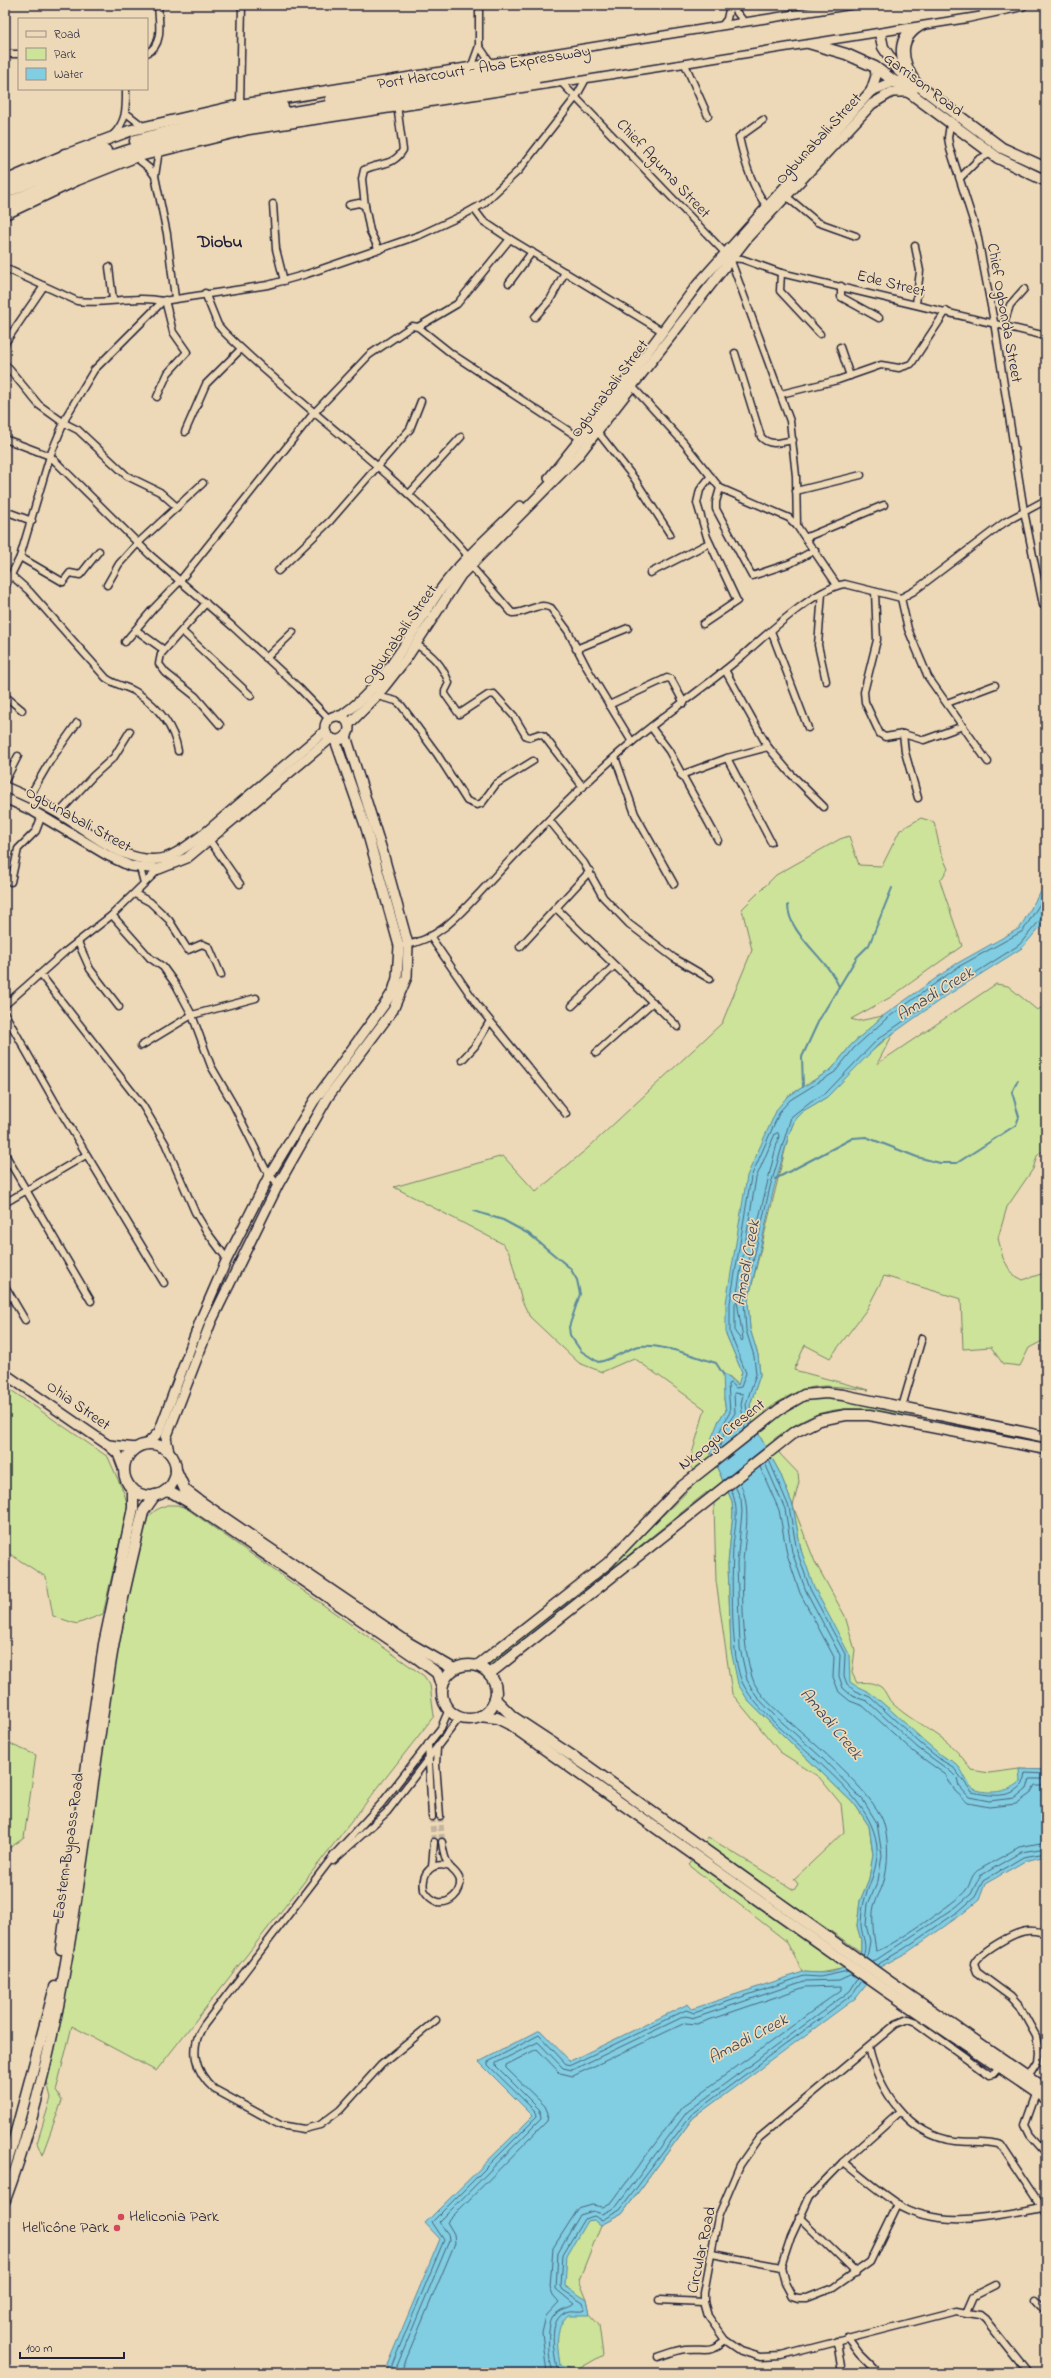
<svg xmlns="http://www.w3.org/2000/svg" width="1051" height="2378" viewBox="0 0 1051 2378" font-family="'Indie Flower',sans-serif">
<rect width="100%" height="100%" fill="#edd9b7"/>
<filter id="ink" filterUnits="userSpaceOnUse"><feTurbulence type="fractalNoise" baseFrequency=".025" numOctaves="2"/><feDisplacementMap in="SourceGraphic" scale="8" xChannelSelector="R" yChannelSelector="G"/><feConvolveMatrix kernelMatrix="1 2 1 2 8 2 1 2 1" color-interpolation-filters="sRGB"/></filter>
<g filter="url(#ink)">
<!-- green -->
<g fill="#cce399" stroke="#77826a">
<polygon points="921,818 934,822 941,853 948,869 940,881 962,946 891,997 851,1019 858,1021 883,1016 851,1045 832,1069 787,1097 726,1334 742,1372 739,1385 729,1376 724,1399 726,1411 719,1420 710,1452 732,1501 733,1513 728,1564 731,1650 749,1702 856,1806 869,1826 873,1854 869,1879 860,1901 857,1926 861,1940 861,1952 704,1844 708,1837 794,1890 798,1884 794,1879 844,1832 841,1804 819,1777 780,1752 732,1694 716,1581 714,1504 707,1492 497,1661 492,1667 487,1663 607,1570 699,1480 689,1464 705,1409 634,1358 602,1372 579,1363 530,1317 522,1301 510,1254 503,1244 394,1187 503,1156 536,1192 588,1148 722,1023 752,950 742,909 776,875 840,839 849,836 859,865 882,866 900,830"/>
<path d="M996,984L1008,986L1037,1010L1046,1006V1147L1037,1156L1033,1169L1007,1207L998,1238L1003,1258L1012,1274L1023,1280L1041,1274L1046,1281V1339L1029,1348L1020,1366L1003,1364L991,1347L963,1349L961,1299L884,1276L867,1309L830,1358L805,1345L794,1370L869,1390C818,1384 807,1381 764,1412L767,1427C778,1418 788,1406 802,1402C830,1391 876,1407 905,1413L904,1416C848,1405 822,1403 774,1439L780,1454L798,1473L799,1482L793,1506L815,1562L845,1616L855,1650L852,1673L857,1683C866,1682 873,1682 881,1687C886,1691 888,1700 893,1704C923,1731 947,1732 971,1770L989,1773L1019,1769L1046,1770L984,1808L852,1692L832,1659L801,1550L793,1506L780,1473L752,1422L750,1405L760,1375L758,1355L750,1329L748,1301L789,1134L795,1119L803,1111L827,1097L855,1066L894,1032L877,1064Z"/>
<polygon points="5,1386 108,1457 124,1493 128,1506 103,1614 77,1624 53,1616 46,1577 5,1551"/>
<polygon points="167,1505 177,1505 186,1508 424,1676 430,1685 434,1716 156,2071 72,2026 56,2091 62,2101 42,2155 37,2143 51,2098 47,2082 89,1824 106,1692 137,1543 148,1517 156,1510"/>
<polygon points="5,1742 36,1755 24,1838 5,1851"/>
<polygon points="694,1859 847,1968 819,1973 803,1972 786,1941 689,1865"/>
<polygon points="747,2077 693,2118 622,2214 601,2225 579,2280 587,2300 590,2315 599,2325 603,2355 577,2370 575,2373 552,2373 547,2268 595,2189"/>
</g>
<!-- water -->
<path fill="#81cde1" stroke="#5b899f" d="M1046,888V920L1022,948L943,998L881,1042L827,1097L803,1111L795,1119L789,1134L774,1188L748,1301L750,1329L758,1355L760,1375L750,1405L752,1422L780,1473L793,1506L801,1550L814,1587L849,1654L850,1682C857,1688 866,1689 873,1695C897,1714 918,1737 942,1756C946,1759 951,1760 955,1763C964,1770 967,1786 974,1789C988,1795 1010,1792 1020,1782L1019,1769L1046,1770V1856L1025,1861L985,1884L979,1900L962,1914L908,1952L880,1967L857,1997L693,2118L622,2214L601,2225L594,2220L587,2221L567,2255L565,2286L587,2300L590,2315H568C553,2330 558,2347 560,2366L577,2370L575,2373H388L387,2365L440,2239L425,2223L533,2116L479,2062L540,2030L570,2061L688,2004L692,2009L803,1972C832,1974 841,1974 861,1952V1940L857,1926L860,1901L869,1879L873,1854L869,1826L856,1806L749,1702L738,1684L731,1650L728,1564L733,1513L732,1501L710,1452L712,1437L719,1420L726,1411L724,1399L723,1373L738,1385L742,1372L726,1334V1303L747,1176L777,1109L787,1097L832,1069L851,1045L883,1016L956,964L1020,928L1039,894Z"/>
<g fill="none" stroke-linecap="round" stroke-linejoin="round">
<!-- shore -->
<g stroke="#48667d" stroke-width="1">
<path d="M778,1133L779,1136C765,1188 755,1242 740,1294L738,1295L737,1293L756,1178L775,1134Z"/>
<polygon points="737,1301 743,1339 742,1341 735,1332 735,1304"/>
<polyline points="749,1426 746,1404 756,1374 754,1356 746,1330 744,1301 770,1187 791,1117 811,1101 825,1094 878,1039 941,995 1019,945 1041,919 1046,918"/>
<polyline points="719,1449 727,1425 735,1413 734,1393 743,1394 741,1405 745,1429"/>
<polyline points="715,1453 716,1438 730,1412 728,1384 730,1383 736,1388 741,1387 746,1373 730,1333 730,1303 751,1177 780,1111 790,1100 835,1072 854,1048 886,1019 958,967 1023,931 1046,894"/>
<path d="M769,1460L789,1507L797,1551L810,1589L845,1654L844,1676L847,1684L855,1691L870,1697L921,1744L941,1760L953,1767L972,1792C990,1796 1011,1799 1023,1784L1025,1773L1046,1774"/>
<polyline points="765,1463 785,1509 792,1552 806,1591 840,1655 839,1676 843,1688 852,1696 867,1701 918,1748 950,1771 957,1778 959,1786 969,1797 989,1801 1015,1798 1027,1788 1030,1779 1046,1779"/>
<polyline points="760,1467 779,1510 787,1554 800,1593 834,1657 833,1677 839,1692 850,1701 863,1706 914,1752 946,1775 955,1791 968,1803 989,1807 1016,1804 1030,1794 1035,1785 1046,1785"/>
<path d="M740,1483C752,1509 745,1534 743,1562C742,1597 742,1643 752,1677C757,1695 777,1710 790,1722C815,1744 872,1792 883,1821C889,1839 889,1865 883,1884C881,1891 876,1898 874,1906C871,1920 874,1937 876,1951C885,1951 961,1899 966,1890C971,1884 970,1877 977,1871L1019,1847L1046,1842"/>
<polyline points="735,1486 741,1499 742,1512 737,1564 740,1648 747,1680 756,1696 775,1716 821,1757 863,1800 877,1823 882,1855 878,1881 868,1904 866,1925 870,1941 867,1958"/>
<path d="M731,1490C740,1509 735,1526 733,1546C732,1575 730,1660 743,1684C772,1739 882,1790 877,1856C875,1876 868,1885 864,1902C862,1909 861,1919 861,1926C862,1936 868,1946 863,1956"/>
<polyline points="873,1962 956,1907 971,1894 980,1876 1021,1852 1046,1848"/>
<polyline points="877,1965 905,1948 959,1911 975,1897 983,1881 1023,1857 1046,1853"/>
<polyline points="392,2373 392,2365 444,2240 432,2222 537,2117 536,2112 488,2065 488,2062 539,2035 566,2064 571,2065 686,2010 694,2013 804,1976 820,1977 848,1971"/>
<polyline points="397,2373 397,2366 449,2241 448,2234 439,2222 541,2119 540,2110 496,2066 496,2063 538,2042 563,2068 572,2070 685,2016 695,2018 804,1981 840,1980 853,1974"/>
<polyline points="403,2373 403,2367 455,2243 454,2234 447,2222 547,2121 548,2113 545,2106 506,2068 506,2065 537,2049 560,2073 573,2076 685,2023 697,2024 805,1987 841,1986 841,1990 682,2107 612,2202 603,2207 592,2205 578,2209 553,2248 550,2287 553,2295 559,2302 546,2316 542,2333 547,2373"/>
<path d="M554,2373C548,2364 546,2326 553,2317C561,2307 569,2309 574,2304L556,2289L558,2252L580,2215L593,2211L602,2214L616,2207L687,2112L850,1991L858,1978"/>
<path d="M572,2373L557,2368C554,2352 547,2320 566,2312C572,2309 579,2313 585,2310L583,2303L563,2290L561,2286L563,2254L584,2219L594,2216L602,2220L620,2210L691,2115L853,1994L862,1981"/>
</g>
<!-- stream -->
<g stroke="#5b899f" stroke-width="2">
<path d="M788,905C788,935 828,958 839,987"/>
<polyline points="803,1087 802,1057 819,1020 857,957 869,945 892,888"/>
<polyline points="775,1179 853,1138 866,1137 917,1157 940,1163 957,1163 1016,1125 1019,1117 1012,1092 1018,1080"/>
<path d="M474,1211L503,1220L529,1234L570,1268L577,1280L580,1294L569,1327L570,1335L581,1351L598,1362C612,1360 622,1352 635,1347C654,1341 697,1357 716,1363L723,1374"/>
</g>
<!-- street-tunnel -->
<g stroke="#c4b49e" stroke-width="6" stroke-dasharray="6 3" stroke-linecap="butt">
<polyline points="440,1816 442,1842"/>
<polyline points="432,1817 434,1842"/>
</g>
<!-- street casing -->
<g stroke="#22223b" stroke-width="9">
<g id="street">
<polyline points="731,5 745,23"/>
<polyline points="721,27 727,19 730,5"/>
<polyline points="479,46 492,65"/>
<path d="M147,53C164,45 159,22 158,5"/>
<polyline points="5,54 19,54"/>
<polyline points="684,62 708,116"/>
<polyline points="471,68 479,46 479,5"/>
<polyline points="560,81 728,256"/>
<polyline points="240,105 242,5"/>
<polyline points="126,113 144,127"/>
<path d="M763,120L739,137C744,160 752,187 766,205"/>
<polyline points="950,124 948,138 950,149 977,233 994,322 1024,511 1043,605"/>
<path d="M113,135C127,121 126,108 126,89"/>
<polyline points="159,150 155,176 167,234 175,298"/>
<polyline points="135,157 149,168 155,176"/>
<polyline points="960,178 978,160 991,153"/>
<polyline points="786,196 817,222 856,236"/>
<polyline points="273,204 276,249 284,281"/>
<polyline points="349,205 359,203 365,206 370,231 379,250"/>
<path d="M365,206L362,179L364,170C379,162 393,167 403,150L397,105"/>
<polyline points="474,209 483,221 510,239 662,331"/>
<polyline points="915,246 920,271 916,304"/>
<polyline points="730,258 742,259 781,273 1046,336"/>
<polyline points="730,258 790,421 796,476 797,526"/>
<polyline points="109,267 113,300"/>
<path d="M5,268L77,301C106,305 134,295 163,301L268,285L307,274L420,235L463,215L483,204L519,170L576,97L587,77"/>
<polyline points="781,273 780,291 820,334"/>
<polyline points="509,283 532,252"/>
<polyline points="841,286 841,297 879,318"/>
<path d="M205,293L218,325L224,332C303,410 398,473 470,558"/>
<polyline points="535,317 550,300 565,272"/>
<polyline points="1004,324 1010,305 1024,289"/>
<polyline points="418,327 457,304 510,239"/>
<polyline points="5,343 44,286"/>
<polyline points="840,347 850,376"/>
<path d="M735,353L761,437C770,447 782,442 793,440"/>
<polyline points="5,364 39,405 64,423 78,430 127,476 160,492 177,507"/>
<polyline points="632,386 684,443 720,488 789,518 797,526 837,585"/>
<polyline points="781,394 838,380 881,365 899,368 911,364 946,311"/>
<polyline points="157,397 168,373 187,352 173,332 165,300"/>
<polyline points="597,431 634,478 670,534"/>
<polyline points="185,432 206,384 241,349"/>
<polyline points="5,439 50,456 150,555 232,626 299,688 329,719"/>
<polyline points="720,488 716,502 716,509 752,576 791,563 815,550"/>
<polyline points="796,491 861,475"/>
<polyline points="409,494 461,437"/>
<polyline points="5,511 32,521"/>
<polyline points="807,537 884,505"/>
<polyline points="20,557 63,582 70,573 80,575 99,551"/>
<path d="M471,566L512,613C525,614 539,601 551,608L568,631L587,668L632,742"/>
<polyline points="278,571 330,521 410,429 421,401"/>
<polyline points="650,573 709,543"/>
<path d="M12,576L29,591L106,678C115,685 126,686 136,692C157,706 174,726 178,751"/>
<polyline points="107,585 119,564 138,543 203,483"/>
<polyline points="5,587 20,557 50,456 67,415 94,370 163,301"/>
<polyline points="875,592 877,640 864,692 865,702 880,734 885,737 903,734 924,740 963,726"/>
<polyline points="822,593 818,645 826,681"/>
<polyline points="901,598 908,629 928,677 988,762"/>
<polyline points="206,603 161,654 159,664 166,673 195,696 220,725"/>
<polyline points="703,624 737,601 707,537 697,503 700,490 710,477"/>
<polyline points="136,630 164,650"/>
<polyline points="182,631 251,696"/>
<polyline points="771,631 808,728"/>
<polyline points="125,642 153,609 179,582 313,414 369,355 412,326 418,327 452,354 581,439"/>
<path d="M416,644C432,655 442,664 449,683L445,691V694L459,714L488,695L494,694L514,716L526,736L530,737L539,734L544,736L583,787"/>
<polyline points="576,649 628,628"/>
<polyline points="266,658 293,632"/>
<polyline points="725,670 768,747 789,772 824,807"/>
<polyline points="5,696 22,710"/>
<polyline points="377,696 396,701 401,705 437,754 467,801 477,805 482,803 496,784 533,761"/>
<polyline points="947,703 995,685"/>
<polyline points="609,705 667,678 671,679 684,703"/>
<polyline points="651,727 669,751 718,840"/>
<polyline points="903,734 905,752 918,798"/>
<polyline points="615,757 635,814 674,884"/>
<polyline points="727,758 771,842"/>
<polyline points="681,775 727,758 768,747"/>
<polyline points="5,781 18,756"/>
<polyline points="29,797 50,761 77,723"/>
<polyline points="59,813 93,776 114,757 130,731"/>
<polyline points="549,820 584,863 603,897 629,924 674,958 710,979"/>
<polyline points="210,841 240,884"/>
<polyline points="140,868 144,883"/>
<polyline points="11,882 18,849 36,831 42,815"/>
<polyline points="135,894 150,902 169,920 188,950 202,944 209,947 221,975"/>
<polyline points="556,908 678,1027"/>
<polyline points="112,915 150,958 163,967 176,985 192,1015 211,1066 233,1104 266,1170 278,1185"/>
<polyline points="430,936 478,1006 566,1114"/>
<polyline points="78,942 90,969 119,1007"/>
<path d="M405,945C440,940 463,910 486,886C532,836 580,786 632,742C668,712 707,686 742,656C765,636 815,588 845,584L901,598L914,591L1005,522L1046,500"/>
<polyline points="520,947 590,871"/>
<polyline points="41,975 143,1106 165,1143 195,1212 207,1232 227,1259"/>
<polyline points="5,1005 66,951 112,915 159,869"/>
<polyline points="572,1006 614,966"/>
<polyline points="5,1014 55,1102 164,1283"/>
<polyline points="141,1046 192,1015 256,998"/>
<polyline points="596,1053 653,1002"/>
<polyline points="462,1060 475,1046 490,1021"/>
<polyline points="5,1154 91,1301"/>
<polyline points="5,1203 86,1155"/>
<polyline points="5,1286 25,1320"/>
<polyline points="902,1407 922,1338"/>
<polyline points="428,1744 432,1817"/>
<polyline points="437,1748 436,1764 440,1816"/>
<path d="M442,1842C443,1850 444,1858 449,1866C453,1871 459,1874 460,1881C461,1893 450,1904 438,1902C431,1900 427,1895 424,1890C421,1872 433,1861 450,1867"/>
<polyline points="333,1861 387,1812 460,1717"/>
<polyline points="432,1867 434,1842"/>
<path d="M436,2020L381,2065L340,2110L320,2125L304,2129L280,2125L214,2089C194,2071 189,2047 204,2025L334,1855L381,1804L441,1728L449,1709"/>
<path d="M869,2047C879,2091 908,2135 955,2141C970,2143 986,2140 1001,2145L1046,2213"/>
<polyline points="1001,2066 994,2074 990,2075 916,2022 908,2019 896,2024 759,2138 740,2165 718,2217 704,2293 704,2302 708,2316 725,2340 741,2351 760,2357 781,2356 956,2311 980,2315 985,2319 1028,2373"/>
<path d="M1028,2078L1038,2062L1039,2052L1036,2036L1020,2007L1011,1997L977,1972L974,1964C980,1952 1014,1932 1027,1931C1033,1930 1040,1932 1046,1933"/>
<polyline points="1036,2094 1025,2125 1030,2135 1046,2153"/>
<path d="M843,2162C860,2176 878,2191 896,2203C941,2231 995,2216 1042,2207"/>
<polyline points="898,2204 870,2262 833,2288 807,2298 798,2298 792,2296 785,2283 781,2267 791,2237 810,2196 843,2162 900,2111"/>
<polyline points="799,2217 856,2273"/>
<polyline points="712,2254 781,2267"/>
<polyline points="1036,2299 1046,2310"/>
<polyline points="659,2300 704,2302"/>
<polyline points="967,2312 974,2296 996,2285"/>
<polyline points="847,2338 859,2354 878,2373"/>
<polyline points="837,2341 842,2373"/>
<path d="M658,2357C667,2354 677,2350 686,2349C705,2347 709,2354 725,2340"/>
</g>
</g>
<!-- secondary casing -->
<g stroke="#22223b" stroke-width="12">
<g id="secondary">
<polyline points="871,91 895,81 915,84"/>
<polyline points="549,478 614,397 697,285 871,91 876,76 875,67"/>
<circle cx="337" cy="728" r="12"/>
<path d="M341,716C385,686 409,636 438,593C461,560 492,534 520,506"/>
<polyline points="349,724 377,696 406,659 461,575 577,457 748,237 872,104 892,92 910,92"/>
<path d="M5,787C24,795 42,803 60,814C91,832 126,867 165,858C179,854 192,842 204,834L325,731"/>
<polyline points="5,798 33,811 107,855 130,866 159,869 187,858 331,738"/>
<polyline points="5,1374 108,1445 118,1454 124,1470"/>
<polyline points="147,1444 159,1432 201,1319 227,1259 269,1176 314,1101 384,1005 393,991 397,978 399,946 366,828 335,740"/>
<polyline points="109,1445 136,1448"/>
<polyline points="169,1452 166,1438 211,1322 278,1185 328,1097 393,1010 407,977 408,944 383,853 346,736"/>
</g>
</g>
<!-- primary casing -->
<g stroke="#22223b" stroke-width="13">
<g id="primary">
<polyline points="874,5 883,47 899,71 1002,148 1046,168"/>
<polyline points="805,42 846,54 875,67 998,158 1046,181"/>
<polyline points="5,181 65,155 132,130 240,105 859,5"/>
<polyline points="5,214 77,180 135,157 249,129 684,62 967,17 1022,5"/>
<circle cx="150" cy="1470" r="26"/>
<polyline points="176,1470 185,1490 201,1502 407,1642 454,1669"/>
<polyline points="165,1491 173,1493 192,1504 417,1658 437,1673 442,1688"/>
<circle cx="469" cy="1692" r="27"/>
<polyline points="477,1666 608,1563 680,1488 780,1409 804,1395 826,1393 843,1395 1046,1437"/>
<polyline points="489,1674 793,1433 819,1420 846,1415 869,1415 1046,1449"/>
<polyline points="495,1699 513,1717 589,1767 890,1982 1046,2089"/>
<polyline points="480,1716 497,1718 509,1724 885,1990 1046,2099"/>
<polyline points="61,1949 104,1644 133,1508 133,1489"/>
<polyline points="5,2167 13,2143 55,1987"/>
<path d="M5,2200C70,2025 82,1836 112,1653C120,1606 132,1559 143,1512L155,1495"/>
</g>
</g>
<!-- highway casing -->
<g stroke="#22223b" stroke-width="15">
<g id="highway">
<path d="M910,92L915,84C900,61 895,37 923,23"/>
<polyline points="332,99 535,67"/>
<polyline points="136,141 227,117 282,107"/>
<polyline points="65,155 86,153"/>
<polyline points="5,192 72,163 105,151"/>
<path d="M5,205C49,187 90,162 136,149C266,111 404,96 538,76"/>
</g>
</g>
<!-- street -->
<use href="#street" stroke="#edd9b7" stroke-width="6"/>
<!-- secondary -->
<use href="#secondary" stroke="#edd9b7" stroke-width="9"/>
<!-- primary -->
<use href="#primary" stroke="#edd9b7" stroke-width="10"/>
<!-- highway -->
<use href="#highway" stroke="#edd9b7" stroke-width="12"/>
<!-- highway-bridge casing -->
<g stroke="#22223b" stroke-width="15" stroke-linecap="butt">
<g id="highway-bridge">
<polyline points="535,67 923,5"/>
<polyline points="538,76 979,5"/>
</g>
</g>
<!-- highway-bridge -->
<use href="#highway-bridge" stroke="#edd9b7" stroke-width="12"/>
</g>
</g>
<!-- markers -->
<g fill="#d1495b" stroke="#edd9b7" stroke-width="1.5">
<circle cx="121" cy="2217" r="4"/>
<circle cx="117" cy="2228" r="4"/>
</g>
<g text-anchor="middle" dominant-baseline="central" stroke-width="3.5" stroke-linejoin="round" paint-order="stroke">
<!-- street labels -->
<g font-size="16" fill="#22223b" stroke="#edd9b7">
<text transform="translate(484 68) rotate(-9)">Port Harcourt - Aba Expressway</text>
<text transform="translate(923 85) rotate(37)">Garrison Road</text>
<text transform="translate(819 139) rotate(-47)">Ogbunabali Street</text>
<text transform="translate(663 169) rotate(47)">Chief Aguma Street</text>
<text transform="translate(891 284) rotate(14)">Ede Street</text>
<text transform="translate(1004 313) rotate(80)">Chief Ogbonda Street</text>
<text transform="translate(610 389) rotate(-53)">Ogbunabali Street</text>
<text transform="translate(400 635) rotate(-55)">Ogbunabali Street</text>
<text transform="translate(78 820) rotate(29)">Ogbunabali Street</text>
<text transform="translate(78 1406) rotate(35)">Ohia Street</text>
<text transform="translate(722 1435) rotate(-38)">Nkpogu Cresent</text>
<text transform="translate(69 1846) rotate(-82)">Eastern Bypass Road</text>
<text transform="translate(702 2250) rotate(-78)">Circular Road</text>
</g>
<!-- poi labels -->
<g font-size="16" fill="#22223b" stroke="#edd9b7" text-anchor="start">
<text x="129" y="2217">Heliconia Park</text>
<text x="109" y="2228" text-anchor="end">Hel'icône Park</text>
</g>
<!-- water labels -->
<g font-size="17" font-style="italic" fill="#35445c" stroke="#edd9b7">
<text transform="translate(935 994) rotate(-32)">Amadi Creek</text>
<text transform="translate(747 1263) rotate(-80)">Amadi Creek</text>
<text transform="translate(831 1724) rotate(50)">Amadi Creek</text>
<text transform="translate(748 2039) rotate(-28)">Amadi Creek</text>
</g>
<!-- quarter labels -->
<g font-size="18" font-weight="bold" fill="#22223b" stroke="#edd9b7">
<text x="220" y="243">Diobu</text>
</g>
</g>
<!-- margin -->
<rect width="1051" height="2378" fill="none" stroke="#edd9b7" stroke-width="20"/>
<rect x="10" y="10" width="1031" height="2358" fill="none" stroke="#22223b" stroke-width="1.5" filter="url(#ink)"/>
<!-- legend -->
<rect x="18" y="18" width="130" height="72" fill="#edd9b7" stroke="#9c9085"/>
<rect x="26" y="31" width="20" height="6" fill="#edd9b7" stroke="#9c9085"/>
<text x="54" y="38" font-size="12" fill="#22223b">Road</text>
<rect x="26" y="48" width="20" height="12" fill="#cce399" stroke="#9c9085"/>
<text x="54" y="58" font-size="12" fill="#22223b">Park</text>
<rect x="26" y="68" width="20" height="12" fill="#81cde1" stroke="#9c9085"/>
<text x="54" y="78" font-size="12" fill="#22223b">Water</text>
<!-- scale -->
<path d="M20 2352v6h104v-6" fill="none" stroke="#22223b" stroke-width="2"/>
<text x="26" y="2352" font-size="12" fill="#22223b" stroke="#edd9b7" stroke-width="3" paint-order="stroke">100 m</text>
</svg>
